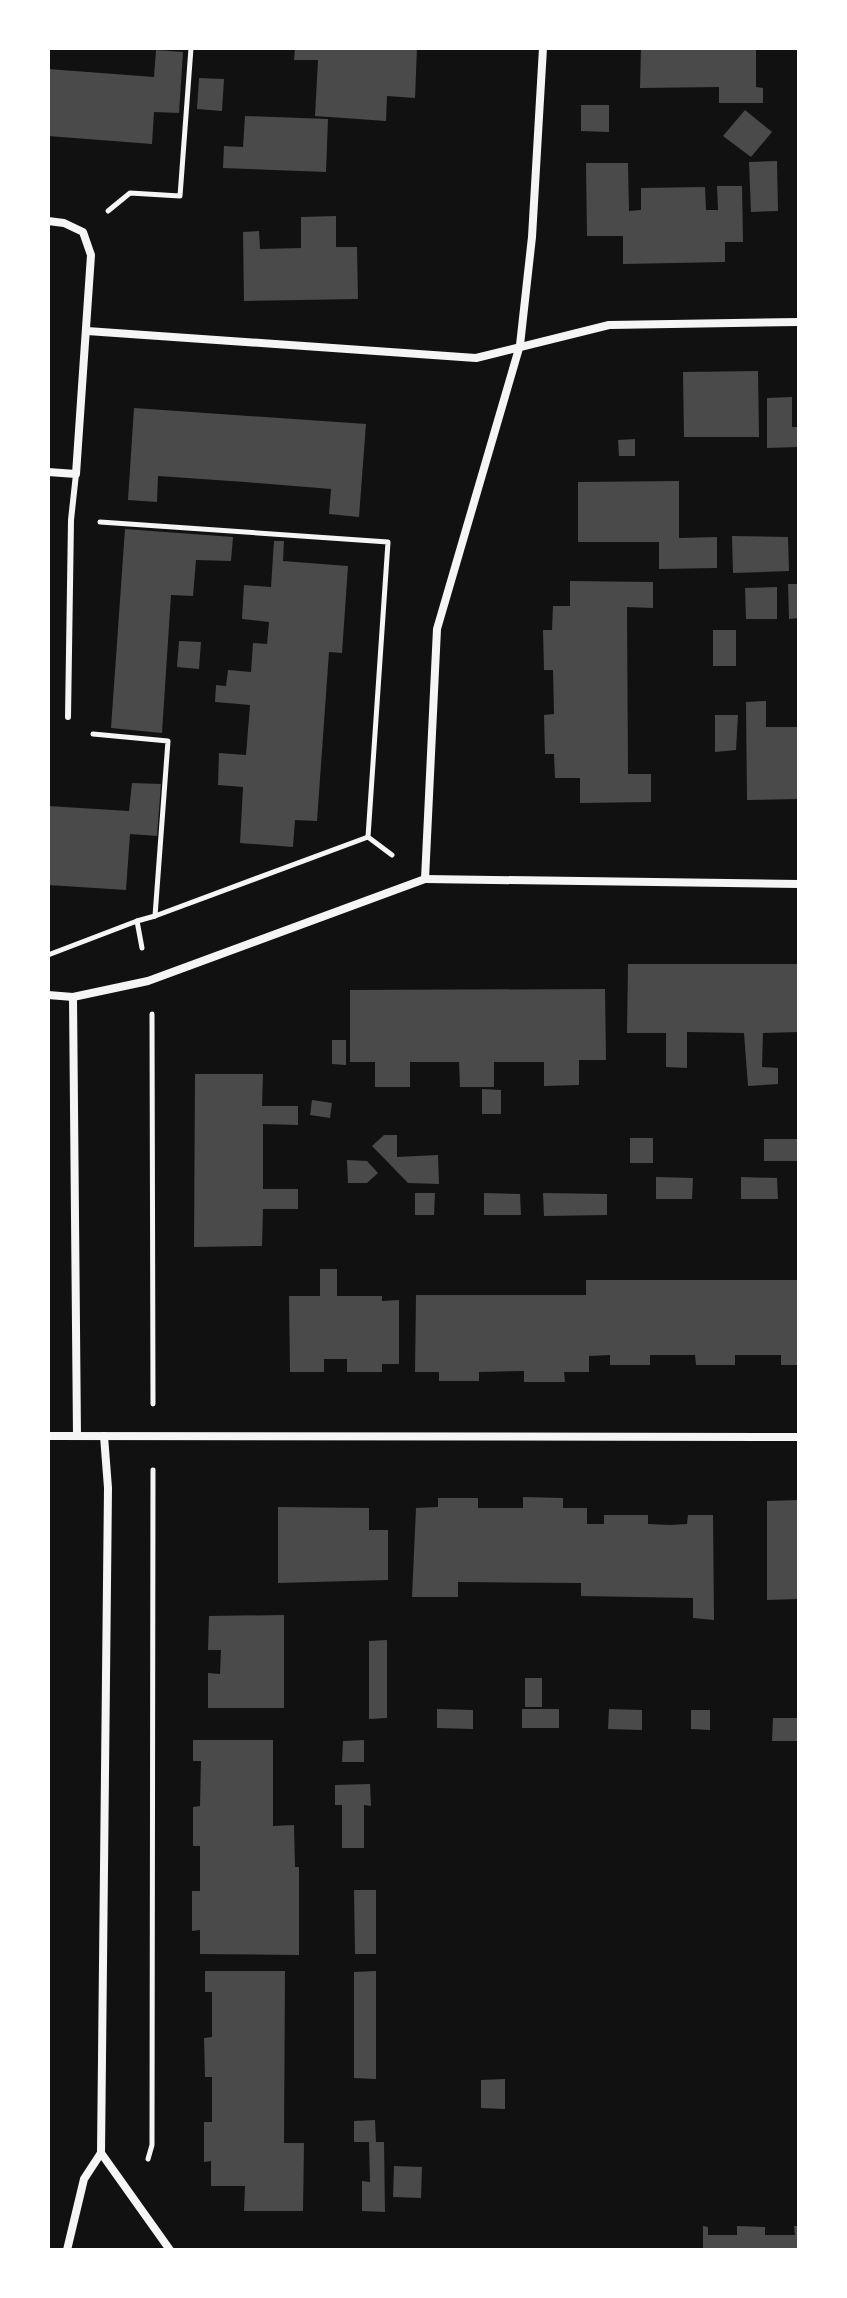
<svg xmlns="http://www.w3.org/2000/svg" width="847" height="2298" viewBox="0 0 847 2298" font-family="'Roboto Condensed',sans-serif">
<rect width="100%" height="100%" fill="#111"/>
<!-- building -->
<g fill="#4a4a4a">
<polygon points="295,48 417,48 415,98 387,96 386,121 315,116 318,60 294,60"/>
<polygon points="641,48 756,48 756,87 763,88 763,103 719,103 719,87 640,88"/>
<polygon points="156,50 183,52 179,113 154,112 152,144 48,136 48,69 154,77"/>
<polygon points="199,78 224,79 222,111 197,109"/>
<polygon points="581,105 609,105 609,132 581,131"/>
<polygon points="745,110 772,132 751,157 723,136"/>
<polygon points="245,116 328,119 326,172 223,168 224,146 243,147"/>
<polygon points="777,161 778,211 751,212 749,162"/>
<polygon points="586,163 628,163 629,211 641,210 641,188 705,187 706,210 718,210 717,186 742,186 743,242 725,242 725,262 623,264 623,236 587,236"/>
<polygon points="336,216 336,247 357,247 358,299 244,301 243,232 259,231 260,249 301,248 301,217"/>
<polygon points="758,371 759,437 684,437 683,372"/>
<polygon points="792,397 792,427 799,427 799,447 767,448 767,398"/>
<polygon points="134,408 366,424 359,517 329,514 331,489 245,482 158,476 157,502 128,500"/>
<polygon points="635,439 635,456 619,456 618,440"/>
<polygon points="679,481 679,538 717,537 717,568 659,569 659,542 578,542 578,482"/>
<polygon points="125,529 233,537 231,561 196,560 193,596 171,595 162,733 111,728"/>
<polygon points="732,536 788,537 789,571 733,573"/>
<polygon points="274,541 284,541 283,561 348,566 342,653 329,652 317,821 295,820 293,847 240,843 243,787 218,785 219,753 246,755 250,705 215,702 216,685 226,686 228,670 251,672 253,643 267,644 269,622 242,619 244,585 271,587"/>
<polygon points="570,581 653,582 653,608 627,607 628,774 651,774 651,802 580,803 580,778 555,778 554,754 545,754 544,715 554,714 553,670 544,670 543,630 552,630 553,606 570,606"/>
<polygon points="788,584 799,584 799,618 789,619"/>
<polygon points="777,587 777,619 746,619 745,588"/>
<rect x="713" y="630" width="23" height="36"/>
<polygon points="179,641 201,642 199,669 177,667"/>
<polygon points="766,701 766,727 799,727 799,799 747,800 746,702"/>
<polygon points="715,715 738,715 736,750 715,752"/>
<polygon points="132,783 161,784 157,836 130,834 126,890 48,885 48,806 129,811"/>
<polygon points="628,964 799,964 799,1032 763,1033 762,1067 778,1068 778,1084 748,1086 744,1033 687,1032 687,1068 666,1067 666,1033 627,1033"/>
<polygon points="605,989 606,1060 579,1060 579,1085 544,1086 544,1062 494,1062 494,1087 460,1087 459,1062 410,1062 410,1087 375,1087 375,1062 350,1062 350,990"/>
<polygon points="332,1040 346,1040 346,1065 332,1064"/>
<polygon points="195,1074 263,1074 262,1106 298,1106 298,1125 263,1124 263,1189 298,1189 298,1209 263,1209 262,1246 194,1247"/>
<polygon points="482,1089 501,1090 501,1114 482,1114"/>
<polygon points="312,1100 332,1103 330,1118 310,1115"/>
<polygon points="384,1135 397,1135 397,1157 438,1155 439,1184 408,1183 372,1146"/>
<rect x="630" y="1138" width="23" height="25"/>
<rect x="764" y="1139" width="35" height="22"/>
<polygon points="347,1160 367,1161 378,1173 367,1183 348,1183"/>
<polygon points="656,1177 693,1178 692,1199 656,1199"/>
<polygon points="741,1177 777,1178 778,1199 741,1199"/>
<polygon points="415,1193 435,1193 434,1215 415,1215"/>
<polygon points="484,1193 520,1194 521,1215 484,1215"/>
<polygon points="543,1193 607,1194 607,1215 544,1216"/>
<polygon points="320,1269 337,1269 337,1296 382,1296 382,1301 399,1300 399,1364 382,1364 382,1372 347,1372 347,1359 324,1359 324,1372 290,1372 289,1296 320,1296"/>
<polygon points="586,1280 799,1280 799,1365 781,1365 781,1355 735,1355 735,1365 696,1365 695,1355 650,1355 650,1365 610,1365 610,1355 589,1356 589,1372 564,1372 565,1382 524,1382 524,1371 479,1372 479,1381 439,1381 439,1372 415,1372 416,1295 586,1295"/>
<polygon points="523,1497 563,1498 563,1508 587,1508 587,1524 604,1524 604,1515 648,1515 648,1524 670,1525 687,1524 688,1515 713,1515 714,1620 693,1618 693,1598 581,1596 581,1583 458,1582 458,1597 412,1597 416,1508 438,1507 438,1498 478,1498 478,1508 523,1508"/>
<polygon points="799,1500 799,1599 767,1600 767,1501"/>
<polygon points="278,1507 369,1508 369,1530 388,1530 388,1580 278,1583"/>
<polygon points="284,1615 284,1708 208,1708 208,1673 220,1674 221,1650 208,1650 209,1616"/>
<polygon points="387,1640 387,1718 369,1719 369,1641"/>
<rect x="525" y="1678" width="17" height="29"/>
<polygon points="437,1709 473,1710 473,1729 437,1728"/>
<rect x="522" y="1709" width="37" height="19"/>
<polygon points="609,1709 642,1710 642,1730 608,1729"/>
<polygon points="691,1710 710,1710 710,1730 691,1729"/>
<polygon points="773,1718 799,1718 799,1741 772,1741"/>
<polygon points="193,1740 273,1740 273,1826 294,1825 295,1867 299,1867 299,1955 200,1954 200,1930 192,1931 192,1891 200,1891 200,1846 193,1846 193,1807 200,1806 201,1761 193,1761"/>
<polygon points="364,1740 364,1762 342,1762 343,1741"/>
<polygon points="370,1784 371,1806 364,1805 364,1848 342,1848 342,1805 335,1805 335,1785"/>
<polygon points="354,1890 376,1890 376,1954 355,1954"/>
<polygon points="205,1971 285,1971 284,2143 304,2143 303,2211 244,2211 245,2186 211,2186 211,2161 204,2162 204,2122 212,2122 212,2077 205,2077 204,2038 212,2037 212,1992 205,1992"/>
<polygon points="376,1971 376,2079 354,2078 354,1972"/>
<polygon points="505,2079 505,2109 481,2108 481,2080"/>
<polygon points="375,2120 376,2142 384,2142 385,2212 362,2211 362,2181 370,2182 369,2142 354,2142 354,2121"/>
<polygon points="394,2166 422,2167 421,2198 393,2197"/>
<polygon points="703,2226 708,2227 708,2235 737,2235 737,2226 765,2227 765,2235 795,2235 794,2226 799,2226 799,2250 703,2250"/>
</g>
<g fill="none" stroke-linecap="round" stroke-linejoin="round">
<!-- path -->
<g stroke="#f5f5f5" stroke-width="5">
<polyline points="108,211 130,193 180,196 191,48"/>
<polyline points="100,522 388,542 368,837 392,855"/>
<polyline points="93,734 168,741 155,916 137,921 142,948"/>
<polyline points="155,916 368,837"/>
<polyline points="48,955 137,921"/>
<polyline points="152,1014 153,1404"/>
<polyline points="148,2159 152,2145 153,1470"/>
</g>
<!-- service -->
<polyline stroke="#f5f5f5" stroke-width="6" points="68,717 71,520 76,474"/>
<!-- minor -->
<g stroke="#f5f5f5" stroke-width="8">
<polyline points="48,221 64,223 83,232 91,255 76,474 48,472"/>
<polyline points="87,331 476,358 609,325 799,322"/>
<polyline points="425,879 799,884"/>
<polyline points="48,995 73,997"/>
<polyline points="48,1436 799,1437"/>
<polyline points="77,1436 73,997 148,981 425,879 437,629 520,345 532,237 543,48"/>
<polyline points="101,2153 170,2250"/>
<polyline points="67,2250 84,2179 101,2153 108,1488 104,1436"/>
</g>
</g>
<!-- border -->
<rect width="847" height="2298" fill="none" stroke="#ffffff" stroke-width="100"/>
</svg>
